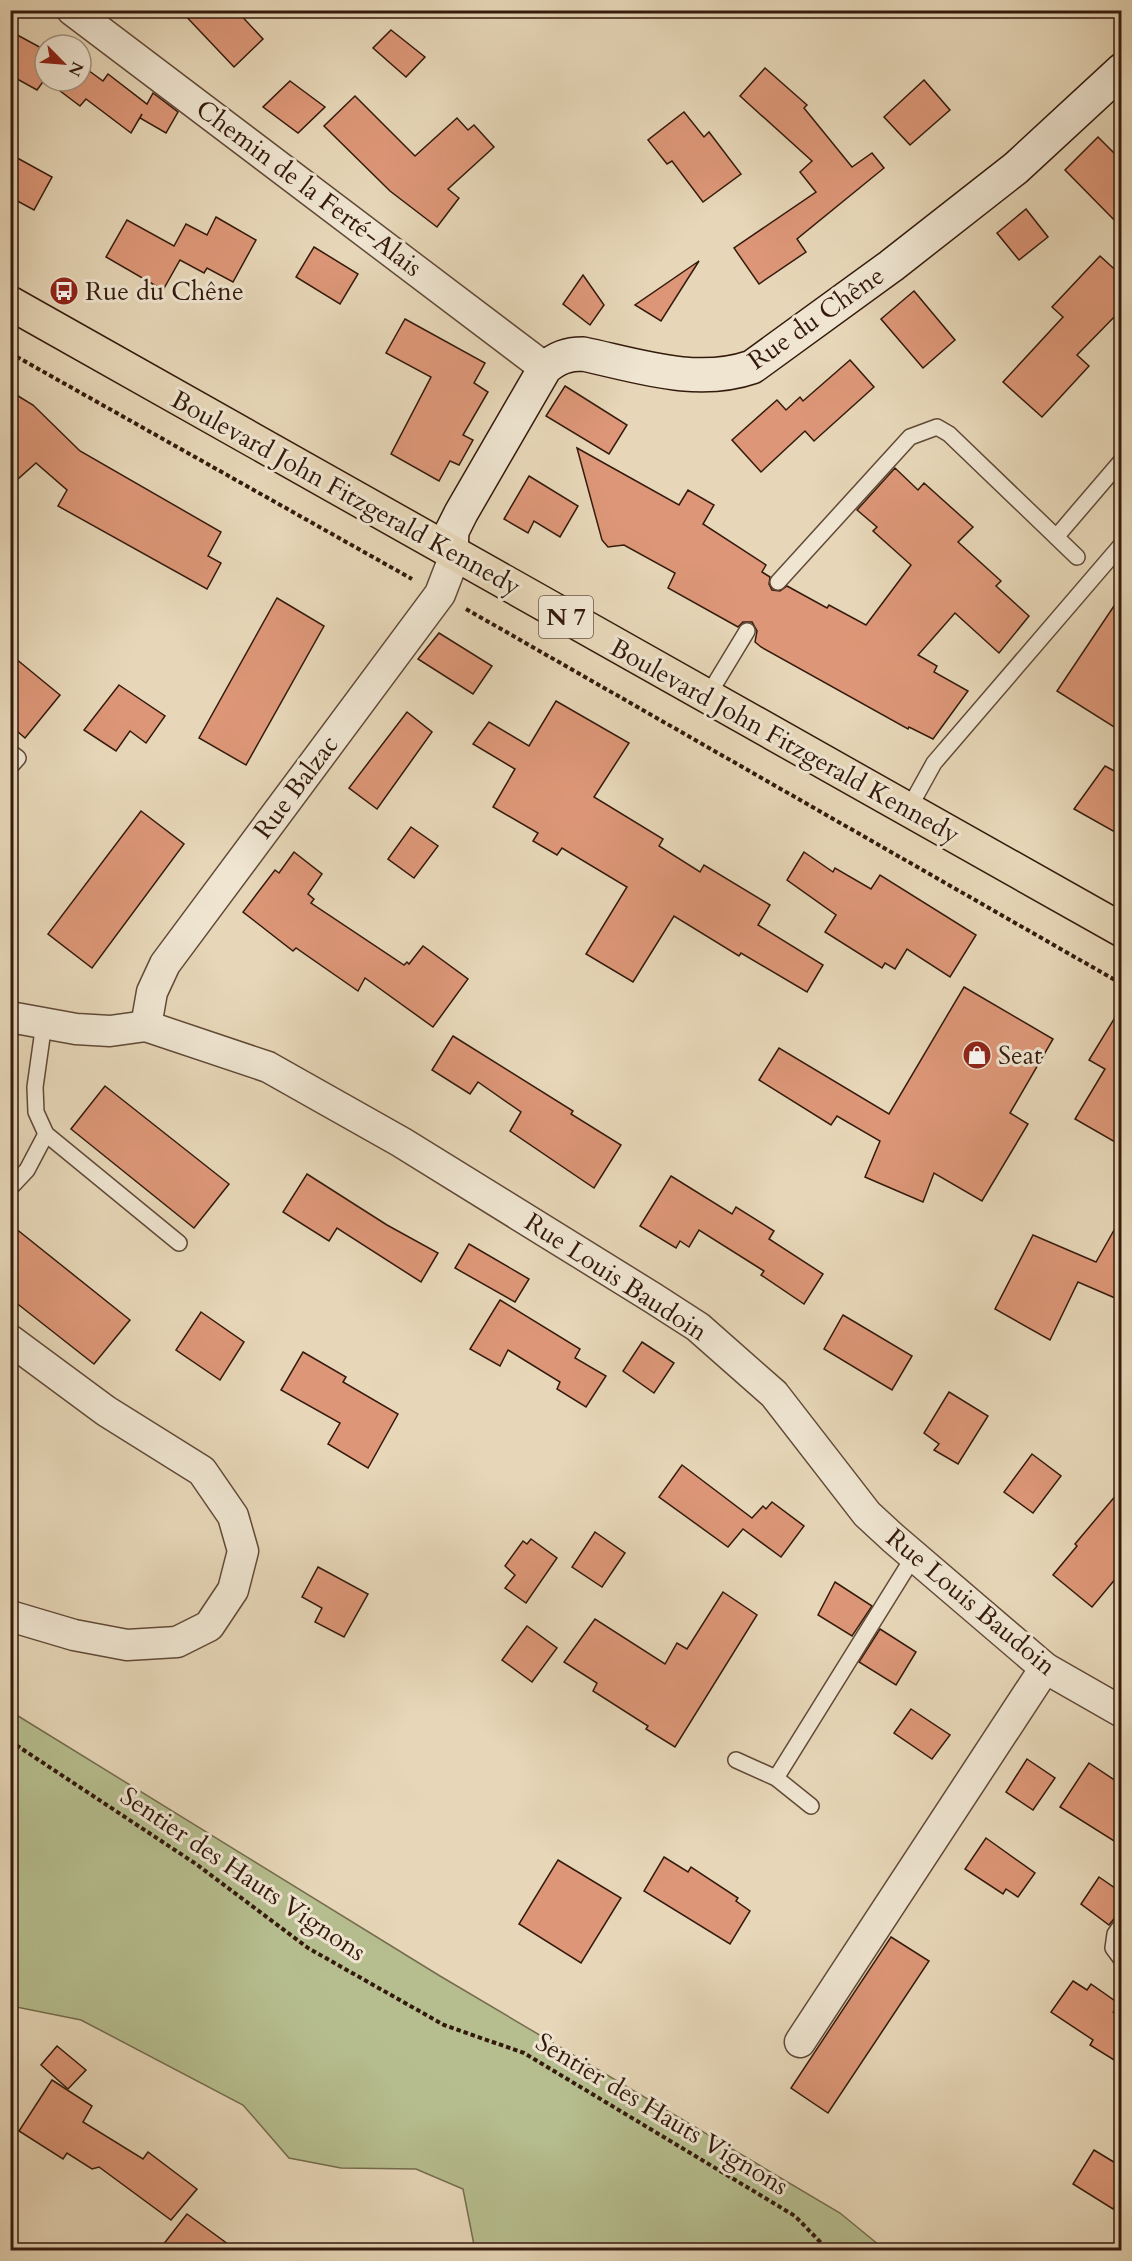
<svg xmlns="http://www.w3.org/2000/svg" width="1132" height="2261" viewBox="0 0 1132 2261" font-family="Cardo,serif">
<rect width="100%" height="100%" fill="#e7d7b8"/>
<filter id="stains"><feTurbulence type="fractalNoise" baseFrequency=".00333" numOctaves="4"/><feColorMatrix values="0 0 0 0 .2 0 0 0 0 .09 0 0 0 0 .02 0 0 0 .5 -.17"/></filter>
<radialGradient id="worn" r=".72"><stop offset=".6" stop-color="#630" stop-opacity="0"/><stop offset="1" stop-color="#630" stop-opacity=".3"/></radialGradient>
<!-- green -->
<polygon fill="#b6be8f" stroke="#756c4e" stroke-width="1.5" points="10,1711 440,1976 840,2213 885,2250 475,2250 463,2189 416,2169 341,2168 289,2158 243,2105 81,2020 11,2006"/>
<!-- building -->
<g fill="#dd9778" stroke="#341a0c" stroke-width="1.5">
<polygon points="180,10 236,10 263,39 234,67"/>
<polygon points="391,30 425,57 406,77 373,48"/>
<polygon points="10,31 45,50 45,79 37,90 10,75"/>
<polygon points="81,65 103,81 108,74 147,104 153,93 178,112 166,133 140,118 142,114 131,133 86,99 80,106 47,81 81,81"/>
<polygon points="765,68 807,105 804,108 852,167 872,153 884,168 797,239 806,252 759,284 734,248 816,192 800,172 812,161 740,96"/>
<polygon points="924,80 950,110 910,145 884,117"/>
<polygon points="290,81 325,107 298,133 263,107"/>
<polygon points="355,96 415,156 457,118 468,130 474,125 494,147 448,189 459,198 437,227 390,191 324,126"/>
<polygon points="684,112 704,137 709,132 741,174 703,202 672,161 667,164 648,140"/>
<polygon points="1098,137 1122,161 1122,228 1065,170"/>
<polygon points="10,154 52,177 34,210 10,197"/>
<polygon points="1026,209 1048,237 1019,260 997,233"/>
<polygon points="216,217 256,240 233,282 207,268 204,273 180,260 163,290 106,257 127,220 174,246 186,224 207,235"/>
<polygon points="314,247 358,274 340,304 296,277"/>
<polygon points="1100,256 1122,276 1122,309 1077,355 1089,366 1042,417 1003,382 1063,317 1052,307"/>
<polygon points="699,261 661,321 635,305"/>
<polygon points="583,275 604,305 590,325 563,304"/>
<polygon points="914,291 955,340 923,368 881,319"/>
<polygon points="405,319 485,363 474,383 488,392 463,435 473,440 459,465 450,461 439,481 391,454 431,377 386,353"/>
<polygon points="850,360 874,387 814,441 805,431 761,472 732,440 777,400 786,410 800,397 803,401"/>
<polygon points="565,386 627,425 609,454 546,416"/>
<polygon points="10,391 33,405 80,451 221,532 208,556 221,563 207,589 58,506 67,490 36,463 10,486"/>
<polygon points="577,448 679,505 688,490 714,505 703,524 766,565 762,572 770,577 769,584 772,590 780,591 787,586 827,608 829,605 866,625 911,565 873,531 877,527 857,510 895,468 918,490 924,483 973,527 958,542 1001,581 996,586 1029,616 999,653 955,613 918,655 937,666 934,672 968,691 933,739 909,727 908,729 761,647 755,642 757,631 752,622 743,622 738,627 668,588 675,573 624,545 608,547 602,540"/>
<polygon points="529,476 578,506 560,537 534,521 528,533 504,519"/>
<polygon points="1122,594 1122,732 1057,691"/>
<polygon points="277,598 324,626 246,765 199,738"/>
<polygon points="439,633 492,666 473,694 418,659"/>
<polygon points="10,654 60,695 25,738 10,725"/>
<polygon points="119,685 165,716 146,743 130,731 116,751 84,730"/>
<polygon points="556,701 629,743 594,797 663,839 659,846 700,872 704,865 770,905 758,925 823,965 807,992 741,953 739,956 674,916 633,982 586,954 627,887 562,848 557,855 533,841 538,833 493,807 515,769 473,744 489,722 529,746"/>
<polygon points="407,712 432,732 377,809 349,788"/>
<polygon points="1105,766 1122,775 1122,836 1074,809"/>
<polygon points="141,811 184,844 92,968 48,934"/>
<polygon points="411,827 438,846 414,878 388,859"/>
<polygon points="294,852 322,874 308,894 314,899 311,903 404,965 407,962 409,964 423,946 468,979 433,1027 365,978 358,991 296,948 293,951 243,912 275,870 279,873"/>
<polygon points="804,852 833,872 835,868 871,889 880,875 976,935 950,977 907,949 895,969 885,963 882,968 825,932 836,915 787,880"/>
<polygon points="964,987 1053,1039 1010,1113 1028,1124 982,1201 934,1173 923,1202 865,1177 880,1141 837,1116 831,1125 759,1080 779,1048 889,1114"/>
<polygon points="1122,1006 1122,1146 1075,1119 1105,1069 1089,1060"/>
<polygon points="453,1036 573,1111 571,1114 621,1145 594,1188 510,1131 521,1112 478,1082 470,1094 432,1070"/>
<polygon points="105,1086 229,1184 194,1228 71,1129"/>
<polygon points="307,1174 387,1225 438,1253 421,1282 337,1228 329,1241 283,1212"/>
<polygon points="671,1176 732,1214 736,1207 774,1231 769,1239 823,1274 804,1304 761,1275 764,1271 699,1230 689,1247 680,1241 676,1248 640,1226"/>
<polygon points="1122,1216 1122,1301 1078,1282 1050,1340 995,1309 1033,1235 1096,1262"/>
<polygon points="10,1224 130,1320 94,1364 10,1298"/>
<polygon points="469,1244 529,1279 515,1302 455,1268"/>
<polygon points="500,1300 580,1349 575,1358 606,1376 586,1407 557,1389 560,1382 508,1350 500,1366 470,1349"/>
<polygon points="201,1312 244,1342 220,1380 176,1350"/>
<polygon points="843,1315 912,1356 892,1390 824,1349"/>
<polygon points="642,1342 674,1363 654,1393 623,1371"/>
<polygon points="303,1352 346,1377 343,1382 398,1414 368,1468 328,1444 340,1423 281,1390"/>
<polygon points="949,1392 988,1416 958,1464 934,1450 939,1444 924,1433"/>
<polygon points="1032,1454 1061,1476 1033,1513 1004,1492"/>
<polygon points="682,1465 752,1518 763,1506 766,1509 772,1502 804,1526 781,1557 743,1529 728,1547 659,1497"/>
<polygon points="1122,1488 1122,1571 1092,1607 1053,1575 1077,1546 1075,1544"/>
<polygon points="595,1532 625,1553 602,1587 572,1567"/>
<polygon points="531,1539 557,1558 526,1603 505,1588 515,1575 505,1566 523,1541 527,1544"/>
<polygon points="318,1567 368,1594 344,1637 315,1622 322,1608 302,1597"/>
<polygon points="835,1582 872,1606 852,1636 818,1615"/>
<polygon points="723,1592 757,1615 675,1747 646,1729 648,1726 593,1691 597,1683 564,1662 595,1619 665,1664 677,1643 687,1649"/>
<polygon points="527,1626 557,1648 532,1682 502,1660"/>
<polygon points="880,1629 916,1652 896,1685 859,1662"/>
<polygon points="911,1709 950,1735 932,1759 894,1733"/>
<polygon points="1027,1759 1055,1778 1033,1810 1006,1792"/>
<polygon points="1089,1763 1122,1785 1122,1846 1060,1807"/>
<polygon points="986,1838 1035,1873 1018,1897 1006,1889 1003,1894 965,1869"/>
<polygon points="664,1857 688,1872 691,1867 738,1898 736,1901 750,1911 730,1944 644,1891"/>
<polygon points="558,1860 621,1898 581,1963 519,1924"/>
<polygon points="1099,1877 1122,1893 1122,1909 1109,1925 1081,1904"/>
<polygon points="891,1937 929,1961 828,2113 791,2088"/>
<polygon points="1073,1981 1087,1990 1091,1984 1118,2003 1113,2013 1122,2001 1122,2065 1090,2045 1093,2040 1051,2012"/>
<polygon points="57,2046 86,2070 68,2089 41,2065"/>
<polygon points="52,2080 92,2106 83,2122 143,2159 148,2152 197,2189 171,2220 99,2167 92,2169 67,2153 63,2159 19,2131"/>
<polygon points="1094,2150 1122,2167 1122,2196 1113,2209 1073,2184"/>
<polygon points="187,2214 236,2250 159,2250"/>
</g>
<g fill="none" stroke-linecap="round" stroke-linejoin="round">
<!-- lane casing -->
<g stroke="#614937" stroke-width="18">
<g id="lane">
<polyline points="1057,536 1122,460"/>
<polyline points="778,582 910,437 937,427 949,434 1077,557"/>
<polyline points="707,697 747,631"/>
<polyline points="10,752 18,758 10,767"/>
<polyline points="908,810 934,763 1122,544"/>
<polyline points="44,1023 35,1087 36,1112 46,1134 179,1243"/>
<polyline points="10,1188 27,1170 46,1134"/>
<polyline points="736,1760 776,1778 811,1806"/>
<polyline points="776,1778 914,1556"/>
<polyline points="1122,1924 1115,1934 1113,1948 1122,1960"/>
</g>
</g>
<!-- street casing -->
<g stroke="#614937" stroke-width="33">
<g id="street">
<polyline points="72,10 545,368"/>
<polyline points="10,1017 76,1029 110,1031 146,1026 268,1067 401,1142 653,1298 698,1327 774,1394 867,1514 893,1538 1045,1668 1122,1712"/>
<polyline points="146,1026 152,992 165,964 440,594 452,563 451,552"/>
<polyline points="10,1340 106,1411 202,1471 233,1516 243,1551 233,1590 209,1626 177,1642 127,1645 74,1635 10,1616"/>
<polyline points="800,2042 1045,1668"/>
</g>
</g>
<!-- secondary casing -->
<g stroke="#341a0c" stroke-width="36">
<path id="secondary" d="M451,552L452,531L461,513L545,368C557,358 567,354 583,354C639,366 697,386 752,367L891,266L1016,168L1122,70"/>
</g>
<!-- primary casing -->
<g stroke="#341a0c" stroke-width="36">
<polyline id="primary" points="10,303 1122,930"/>
</g>
<!-- path -->
<g stroke="#341a0c" stroke-width="4" stroke-dasharray="4.5 3" stroke-linecap="butt">
<polyline points="10,353 412,579"/>
<polyline points="466,609 1122,984"/>
<polyline points="10,1741 196,1864 308,1948 444,2025 524,2053 795,2216 828,2250"/>
</g>
<!-- lane -->
<use href="#lane" stroke="#efe5d1" stroke-width="15"/>
<!-- street -->
<use href="#street" stroke="#efe5d1" stroke-width="30"/>
<!-- secondary -->
<use href="#secondary" stroke="#efe5d1" stroke-width="33"/>
<!-- primary -->
<use href="#primary" stroke="#e7d7b8" stroke-width="33"/>
</g>
<!-- icons -->
<defs>
<g id="bus-disc" transform="scale(1.5)"><circle r="9.5" fill="#8f2418" stroke="#efe5d1"/><path d="M-5-6H5V4H4V6H2V4H-2V6H-4V4H-5ZM-3.5-4V0h7V-4ZM-3.5 1.2v1.5H-2V1.2ZM2 1.2v1.5H3.5V1.2Z" fill="#fff"/></g>
<g id="shop-disc" transform="scale(1.5)"><circle r="9.5" fill="#8f2418" stroke="#efe5d1"/><path d="M-5-2.5h2.3a2.7 3.5 0 0 1 5.4 0H5L5.5 6h-11ZM-1.5-2.5h3a1.5 2.3 0 0 0-3 0Z" fill="#fff"/></g>
</defs>
<g fill-rule="evenodd">
<use href="#bus-disc" x="64" y="291"/>
<use href="#shop-disc" x="977" y="1055"/>
</g>
<g text-anchor="middle" dominant-baseline="central" stroke-width="6" stroke-linejoin="round" paint-order="stroke">
<!-- shield labels -->
<rect fill="#efe5d1" stroke="#6c5747" stroke-width="1.5" x="539" y="596" width="54" height="42" rx="4.5"/>
<g font-size="24" font-weight="bold" fill="#341a0c">
<text x="566" y="617">N 7</text>
</g>
<!-- street labels -->
<g font-size="26" fill="#341a0c" stroke="#efe5d1">
<text transform="translate(309 188) rotate(37)">Chemin de la Ferté-Alais</text>
<text transform="translate(816 318) rotate(-35)">Rue du Chêne</text>
<text transform="translate(346 493) rotate(29)">Boulevard John Fitzgerald Kennedy</text>
<text transform="translate(785 741) rotate(29)">Boulevard John Fitzgerald Kennedy</text>
<text transform="translate(296 787) rotate(-53)">Rue Balzac</text>
<text transform="translate(616 1277) rotate(33)">Rue Louis Baudoin</text>
<text transform="translate(971 1602) rotate(40)">Rue Louis Baudoin</text>
<text transform="translate(243 1874) rotate(34)">Sentier des Hauts Vignons</text>
<text transform="translate(662 2114) rotate(31)">Sentier des Hauts Vignons</text>
</g>
<!-- poi labels -->
<g font-size="26" fill="#341a0c" stroke="#efe5d1" text-anchor="start">
<text x="85" y="291">Rue du Chêne</text>
<text x="998" y="1055">Seat</text>
</g>
</g>
<!-- margin -->
<rect width="1132" height="2261" fill="none" stroke="#e7d7b8" stroke-width="36"/>
<rect x="12" y="12" width="1108" height="2237" fill="none" stroke="#341a0c" stroke-width="3"/>
<rect x="18" y="18" width="1096" height="2225" fill="none" stroke="#341a0c" stroke-width="1.5"/>
<!-- north arrow -->
<g transform="translate(63 63) rotate(115)"><circle r="28" fill="#efe5d1" stroke="#a49482" stroke-width="1.5"/>
<path d="M0-4.5L10 22L0 15L-10 22Z" fill="#8f2418"/>
<text y="-9" font-size="16" font-weight="bold" text-anchor="middle" fill="#341a0c">N</text>
</g>
<rect width="100%" height="100%" filter="url(#stains)"/>
<rect width="100%" height="100%" fill="url(#worn)"/>
</svg>
